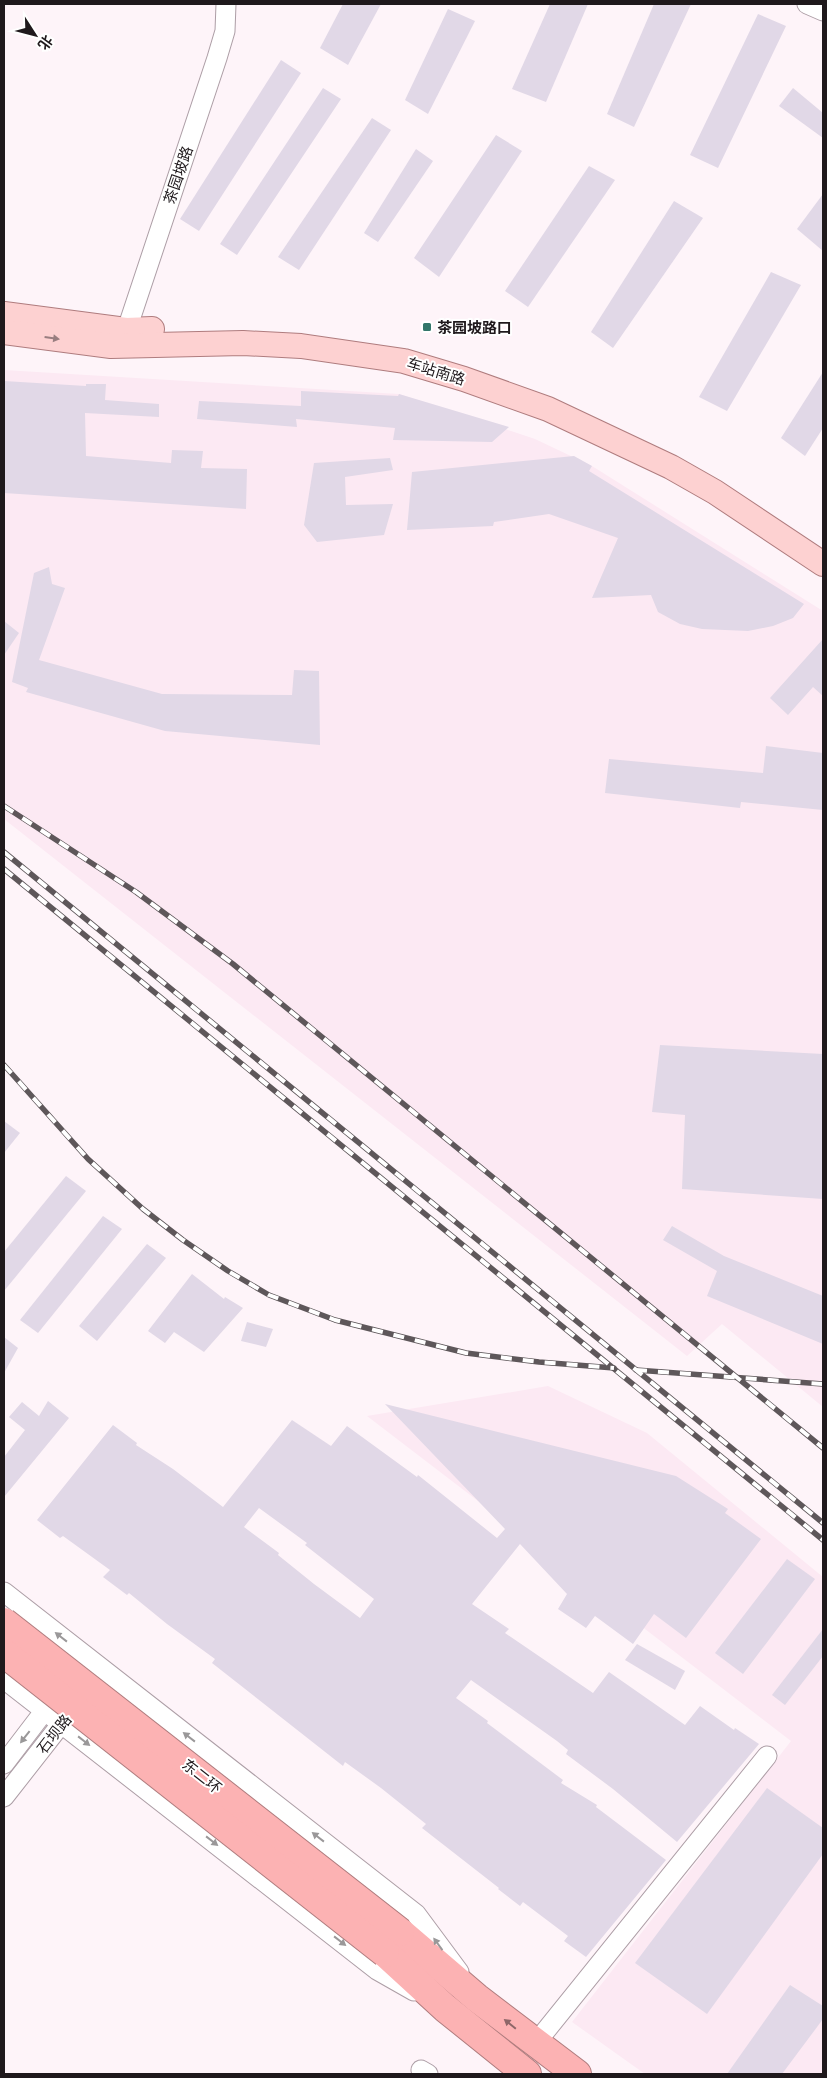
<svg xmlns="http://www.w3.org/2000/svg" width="827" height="2078" viewBox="0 0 827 2078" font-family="Poppins,'Noto Sans SC',sans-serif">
<rect width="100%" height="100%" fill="#fef4f9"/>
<!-- built -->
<g fill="#fce9f3">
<polygon points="4,370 399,394 535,439 592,466 823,611 823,1407 722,1324 687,1356 4,819"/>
<polygon points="548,1386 647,1433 823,1577 823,2074 645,2074 572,2022 791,1741 367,1416"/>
</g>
<!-- building -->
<g fill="#e1d8e7" fill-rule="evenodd">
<polygon points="343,4 381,4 348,65 320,48"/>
<polygon points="550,4 588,4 546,102 512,89"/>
<polygon points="654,4 691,4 634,127 607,114"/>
<polygon points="448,9 475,21 428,114 405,100"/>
<polygon points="758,14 786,26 718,168 690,155"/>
<polygon points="281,60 301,73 199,231 180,219"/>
<polygon points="323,88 341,99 237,255 220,244"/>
<polygon points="793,88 823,113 823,138 779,106"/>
<polygon points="372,118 391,130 299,270 278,257"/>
<polygon points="496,135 522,151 439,277 414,258"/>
<polygon points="416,149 433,161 378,242 364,233"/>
<polygon points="589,166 615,180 528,307 505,291"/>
<polygon points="823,194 823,251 797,229"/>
<polygon points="674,201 703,218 613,348 591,332"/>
<polygon points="771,272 801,285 727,411 699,397"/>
<polygon points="823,372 823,428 805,456 781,438"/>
<polygon points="4,381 86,386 86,384 106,384 105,400 159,404 159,417 85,413 86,456 171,463 172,450 203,451 201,468 247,469 246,509 4,493"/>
<polygon points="301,391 398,396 399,394 509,427 492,442 393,440 395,428 296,419 297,427 197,419 199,401 301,406"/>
<polygon points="574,456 592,466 589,471 804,604 793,618 773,626 748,631 702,629 680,624 658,612 651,595 592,598 618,538 549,514 494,522 493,526 407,530 412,472"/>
<polygon points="390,458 393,470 345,477 346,505 393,504 384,535 317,542 304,525 314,463"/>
<polygon points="49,567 52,584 65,588 39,660 162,694 292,695 294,670 319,671 320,745 165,731 26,692 28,688 12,682 34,573"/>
<polygon points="4,621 19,633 4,655"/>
<polygon points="823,639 823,696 813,687 788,715 770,698"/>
<polygon points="766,746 823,753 823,810 741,802 740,808 605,793 609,759 763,773"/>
<polygon points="660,1045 823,1054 823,1199 682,1189 685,1115 652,1112"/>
<polygon points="4,1121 20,1133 4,1153"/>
<polygon points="66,1176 86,1191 4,1291 4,1252"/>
<polygon points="103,1216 122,1229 38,1333 20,1320"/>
<polygon points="672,1226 724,1256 823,1296 823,1344 707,1296 717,1271 663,1240"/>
<polygon points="147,1244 166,1258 97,1341 79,1326"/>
<polygon points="192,1274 224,1299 225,1297 243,1308 204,1352 174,1332 165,1343 148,1331"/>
<polygon points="247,1322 273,1329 266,1347 241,1341"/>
<polygon points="4,1337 18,1348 4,1373"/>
<polygon points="48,1401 69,1418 4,1497 4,1457 25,1430 9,1417 22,1402 39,1416"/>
<path d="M385,1404L676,1476L728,1509L725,1513L761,1539L686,1638L654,1614L633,1644L595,1616L586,1628L558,1609L567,1594L520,1544L472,1604L509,1629L505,1633L593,1693L609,1672L685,1725L700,1706L734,1730L735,1728L759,1744L677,1842L613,1789L566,1754L568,1750L557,1741L471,1680L456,1698L488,1721L487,1723L563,1780L561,1783L597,1805L596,1807L666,1860L586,1957L564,1941L568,1936L523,1902L520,1906L498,1889L499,1888L422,1828L426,1824L381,1788L345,1762L343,1766L212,1663L215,1659L167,1624L129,1593L127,1595L103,1577L110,1570L63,1536L60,1538L37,1520L113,1425L137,1443L136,1445L173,1469L223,1507L292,1420L331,1446L347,1426L417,1477L418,1475L497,1538L505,1529ZM259,1508L307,1543L305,1545L374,1599L360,1618L314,1584L278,1555L279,1553L244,1527Z"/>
<polygon points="787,1559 815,1579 743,1674 715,1653"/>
<polygon points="823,1629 823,1656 785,1705 772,1695"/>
<polygon points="637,1644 685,1671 675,1690 625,1660"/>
<polygon points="767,1788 823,1828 823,1854 707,2014 635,1963"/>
<polygon points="790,1985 823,2006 823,2019 782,2074 727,2074"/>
</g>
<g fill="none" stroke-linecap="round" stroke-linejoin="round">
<!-- minor casing -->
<g stroke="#ad9ea6" stroke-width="21">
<g id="minor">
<polyline points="807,4 823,11"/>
<polyline points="123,341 217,58 225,31 226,4"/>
<polyline points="4,1592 416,1914 459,1972"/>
<polyline points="4,1679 377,1970 414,1991"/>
<polyline points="4,1764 52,1701"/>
<polyline points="4,1797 69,1714"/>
<polyline points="535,2044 767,1756"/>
<polyline points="421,2070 428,2074"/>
</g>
</g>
<!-- major casing -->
<g stroke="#af7c7e" stroke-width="26">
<g id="major">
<polyline points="4,314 126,330 152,329"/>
<polyline points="4,332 111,346 243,343 301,346 404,361 464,379 548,409 671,467 715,492 823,564"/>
</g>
</g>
<!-- highway casing -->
<g stroke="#af7c7e" stroke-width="30">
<g id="highway">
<polyline points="400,1932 477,1998 577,2074"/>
<polyline points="385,1953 445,2008 527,2074"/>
</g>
</g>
<!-- minor -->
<use href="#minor" stroke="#fff" stroke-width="19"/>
<!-- major -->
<use href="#major" stroke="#fdd1d1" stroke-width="24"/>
<!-- highway -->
<use href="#highway" stroke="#fcb2b3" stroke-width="28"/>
<!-- rail casing -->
<g stroke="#5e575a" stroke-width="5.5">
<g id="rail">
<polyline points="4,806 136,892 233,964 823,1448"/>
<polyline points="4,852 823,1523"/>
<polyline points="4,869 823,1540"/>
<polyline points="4,1065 88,1159 143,1209 183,1240 228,1271 269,1295 335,1320 466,1353 539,1362 614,1368"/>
<polyline points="636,1370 823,1384"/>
</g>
</g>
<!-- rail -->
<use href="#rail" stroke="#fff" stroke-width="4" stroke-dasharray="11" stroke-linecap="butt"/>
<!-- highway-bridge casing -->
<g stroke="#af7c7e" stroke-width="30" stroke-linecap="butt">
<g id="highway-bridge">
<polyline points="4,1622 400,1932"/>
<polyline points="4,1653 385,1953"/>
</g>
</g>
<!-- highway-bridge -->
<use href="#highway-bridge" stroke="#fcb2b3" stroke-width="28"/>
</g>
<!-- one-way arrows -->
<defs><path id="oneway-solid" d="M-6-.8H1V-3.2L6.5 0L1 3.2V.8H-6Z" transform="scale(1.25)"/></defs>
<use fill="#997e80" href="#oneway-solid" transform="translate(52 338) rotate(8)"/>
<g fill="#9a9899">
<use href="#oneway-solid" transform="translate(61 1637) rotate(-142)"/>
<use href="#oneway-solid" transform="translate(25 1737) rotate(128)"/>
<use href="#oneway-solid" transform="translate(189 1737) rotate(-142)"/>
<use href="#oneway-solid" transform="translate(84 1741) rotate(38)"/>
<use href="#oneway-solid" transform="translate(318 1837) rotate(-142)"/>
<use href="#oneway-solid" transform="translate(212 1841) rotate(38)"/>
<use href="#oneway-solid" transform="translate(340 1941) rotate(38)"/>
<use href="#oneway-solid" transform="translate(438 1944) rotate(-126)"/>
</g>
<use fill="#8e6668" href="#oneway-solid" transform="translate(510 2024) rotate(-141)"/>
<!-- markers -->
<rect fill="#32766a" stroke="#fff" stroke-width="2" x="422" y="322" width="10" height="10" rx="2.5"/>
<g text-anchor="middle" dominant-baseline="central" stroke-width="4" stroke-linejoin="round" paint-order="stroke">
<!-- street labels -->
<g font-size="15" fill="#1f191c" stroke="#fff">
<text transform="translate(178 175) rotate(-71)">茶园坡路</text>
<text transform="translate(436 371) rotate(17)">车站南路</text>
<text transform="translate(54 1734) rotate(-52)">石坝路</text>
<text transform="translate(202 1776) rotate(38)">东二环</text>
</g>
<!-- poi labels -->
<g font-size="15" font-weight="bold" fill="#1f191c" stroke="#fff" text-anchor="start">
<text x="437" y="327">茶园坡路口</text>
</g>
</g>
<!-- border -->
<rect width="827" height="2078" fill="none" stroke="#1f191c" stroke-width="10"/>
<!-- north arrow -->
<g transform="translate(35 35) rotate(126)" stroke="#ffffff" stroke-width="4" paint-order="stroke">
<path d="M0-4L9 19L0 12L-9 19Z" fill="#1f191c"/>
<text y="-8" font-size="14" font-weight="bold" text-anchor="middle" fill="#1f191c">北</text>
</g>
</svg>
